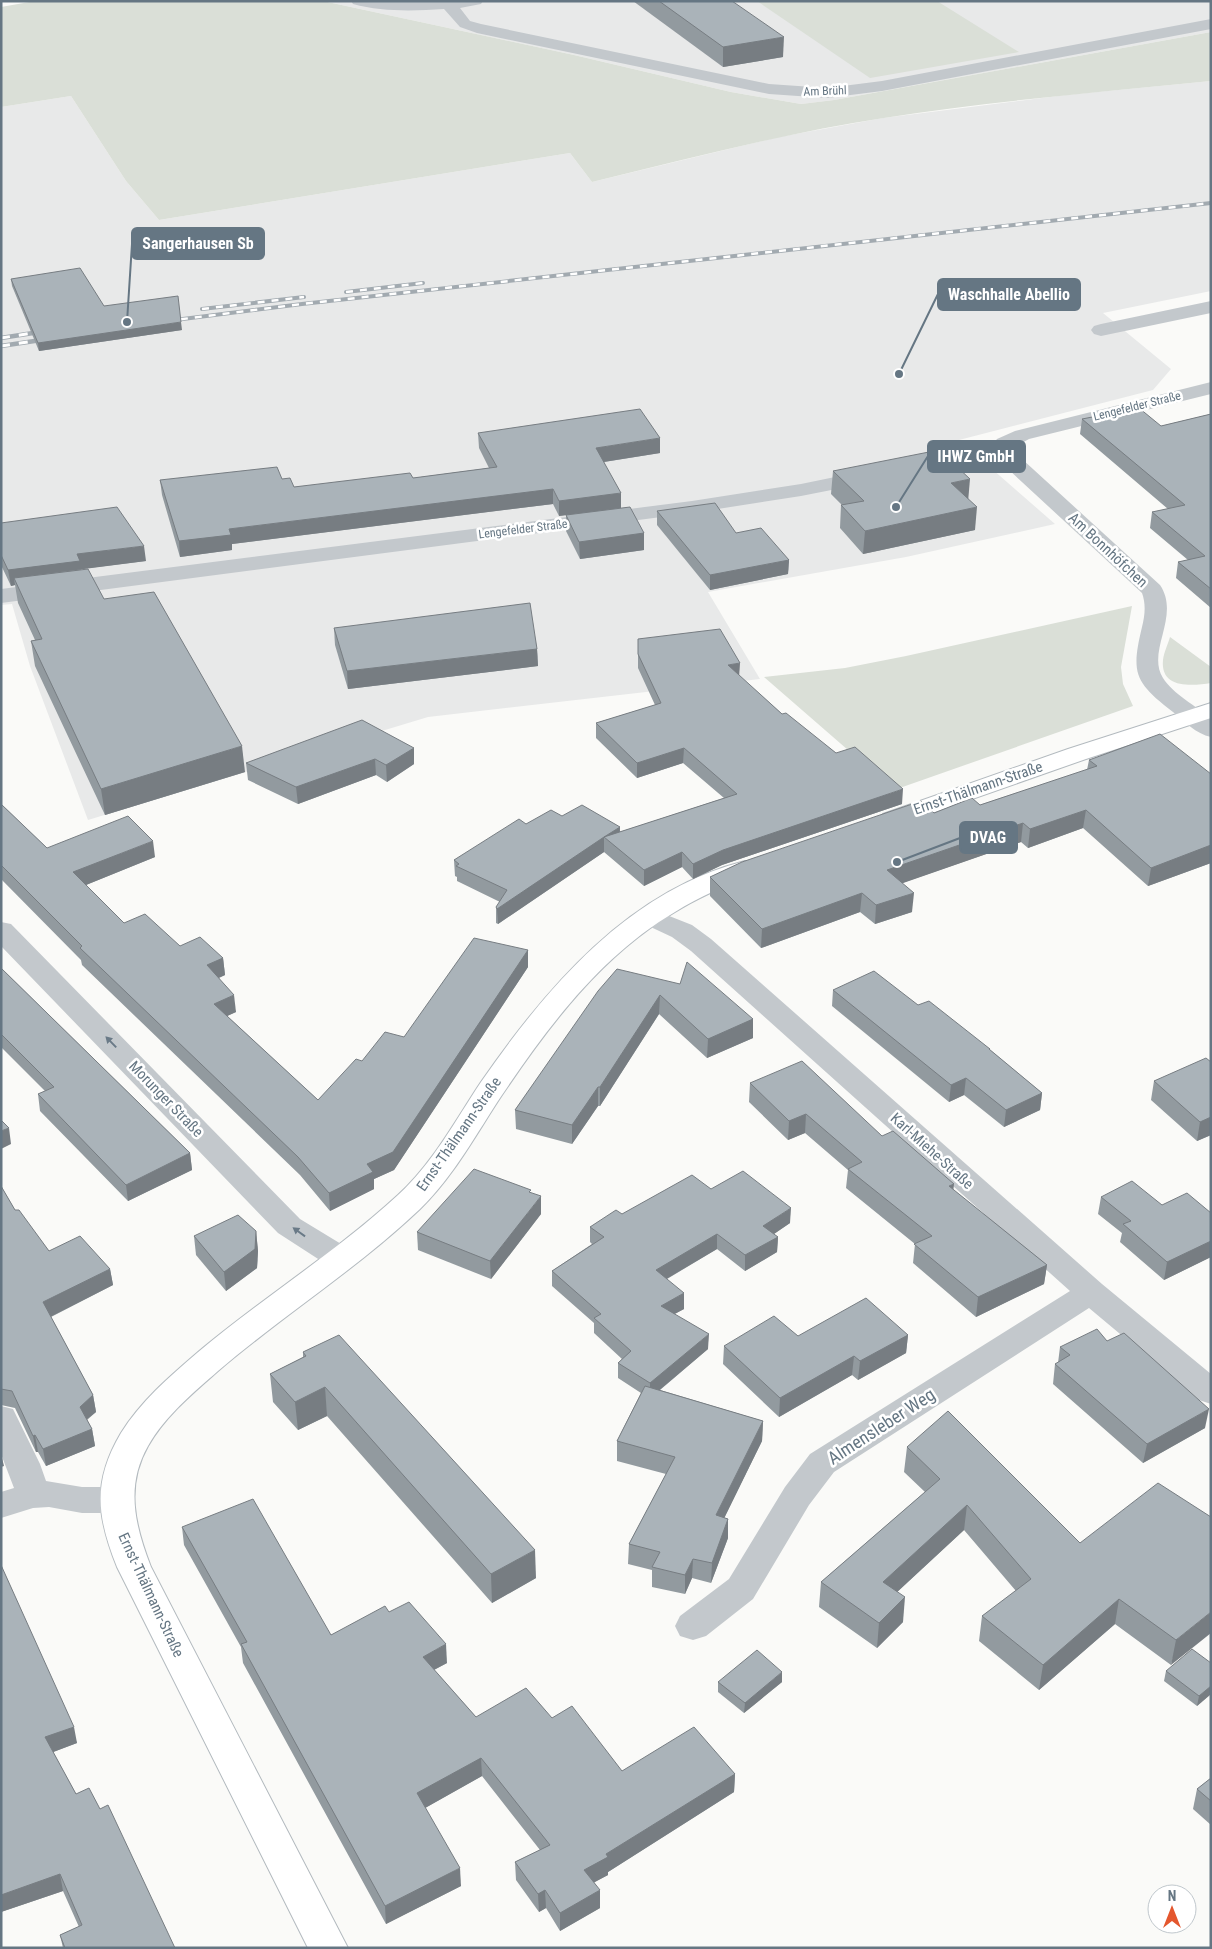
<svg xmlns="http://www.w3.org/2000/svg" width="1212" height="1949" viewBox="0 0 1212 1949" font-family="'Roboto Condensed',sans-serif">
<rect width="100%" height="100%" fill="#fafaf8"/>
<!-- built -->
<g fill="#e8e9e9">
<polygon points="323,1 1211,1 1211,32 834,100 801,104 731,92 574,55"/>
<polygon points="1211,81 1211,291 1103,313 1171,369 1153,390 959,440 1055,524 906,557 708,592 760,679 428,717 88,820 30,666 12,604 1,605 1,107 71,96 126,181 159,220 570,153 592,182 779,137 883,118 1066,95"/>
</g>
<!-- green -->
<g fill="#dadfd7">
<path d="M35,1H323L574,55L731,92L801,104L834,100L1211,32V81C1102,92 992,101 884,118C785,133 688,159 592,182L570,153L159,220L126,181L71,96L1,107V7Z"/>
<polygon points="757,1 937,1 1019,52 870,78"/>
<polygon points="1132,606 1121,667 1123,684 1133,706 894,790 764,677 845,668 906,656"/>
<path d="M1170,637L1211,667V683C1192,686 1160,689 1163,660C1164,652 1168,644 1170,637Z"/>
</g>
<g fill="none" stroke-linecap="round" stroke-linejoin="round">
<!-- secondary casing -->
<g stroke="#b3babf" stroke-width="2">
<g id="secondary">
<polygon points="1211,703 1211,718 1086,759 901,824 892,827 883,824 879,819 883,814 1068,749"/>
<path d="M745,861L754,863L758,869L754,875C727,885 700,896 675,912C602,955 549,1025 502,1095C476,1134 454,1176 420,1209C357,1269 283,1315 218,1371C193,1393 165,1416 148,1446C125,1486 135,1526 151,1567L348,1948H308L117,1567C97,1517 92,1482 121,1433C141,1401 169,1377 197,1353C262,1298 335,1253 398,1195C433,1163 455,1121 481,1082C546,988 629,890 745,861Z"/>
</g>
</g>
<!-- street -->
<g fill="#c3c8cc" fill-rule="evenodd">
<path d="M351,1H483L481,4L460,8L470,21L481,24L769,84L827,88L882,81L1211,19V29L882,91L827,98L769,94L477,33L460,27L444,9C414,11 382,12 353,4Z"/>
<polygon points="1211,301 1211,313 1101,336 1094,334 1091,330 1094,326 1101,324"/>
<path d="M1211,382V394L1029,439L1011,449L1160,585C1181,616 1146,651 1163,678C1173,694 1196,706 1211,718V737C1196,734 1184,721 1173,712C1134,682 1131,673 1142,627C1145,615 1146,604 1142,593L995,457L969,459L911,472L904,470L900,466L904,462L911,460L969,447L993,444L997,439L1015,431Z"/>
<polygon points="869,470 877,471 880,476 877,481 801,496 692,513 1,603 1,589 692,501 801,484"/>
<polygon points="649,908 692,925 711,939 1102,1284 1211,1374 1211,1404 1199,1400 1089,1308 834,1472 809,1505 753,1599 706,1636 693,1640 680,1636 675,1626 680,1616 729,1579 785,1487 810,1454 1070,1291 691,951 672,937 640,922 636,916 640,910"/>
<polygon points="1,922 11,924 300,1219 351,1250 356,1258 351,1266 340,1269 329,1266 278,1233 1,946"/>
<polygon points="1,1406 13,1409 40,1464 46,1481 82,1487 116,1487 128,1491 133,1500 128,1509 116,1513 82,1513 49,1507 33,1508 1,1518 1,1492 14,1488 1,1454"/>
</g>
<!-- secondary -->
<use href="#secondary" fill="#fff" fill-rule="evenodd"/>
<!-- rail-far1 casing -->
<g stroke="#a2aab0" stroke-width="4">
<g id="rail-far1">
<polyline points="346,292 423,283"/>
<polyline points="202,309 304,297"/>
<polyline points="167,321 302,304 1211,203"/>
</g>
</g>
<!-- rail casing -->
<g stroke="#a2aab0" stroke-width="4.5">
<g id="rail">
<polyline points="1,338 46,331"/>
<polyline points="1,346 48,339"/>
</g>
</g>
<!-- rail-far1 -->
<use href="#rail-far1" stroke="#fff" stroke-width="2.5" stroke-dasharray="7" stroke-linecap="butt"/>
<!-- rail -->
<use href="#rail" stroke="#fff" stroke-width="3" stroke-dasharray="9" stroke-linecap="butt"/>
</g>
<!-- wall -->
<g fill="#929a9f">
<polygon points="633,1 732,1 783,57 723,67"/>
<polygon points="11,279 104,306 182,330 39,351 12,286"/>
<polygon points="1211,414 1211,608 1176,578 1178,562 1188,560 1150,528 1152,512 1168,509 1080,434 1082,419 1161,426"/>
<polygon points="478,433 660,453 604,462 621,508 644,533 644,550 580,559 566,531 566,515 559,516 553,504 232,544 232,550 180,557 162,495 160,480 282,479 294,487 413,478 489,468 479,448"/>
<polygon points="833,471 968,498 975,530 863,554 840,528 841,505 842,505 831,494"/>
<polygon points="657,511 736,533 789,560 788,574 710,590 657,525"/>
<polygon points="1,523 146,561 81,569 104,599 245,772 105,815 35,666 31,641 35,640 18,603 15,585 11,586 1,565"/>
<polygon points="334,628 537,649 538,666 348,689 335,645"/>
<polygon points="638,639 739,676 782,714 836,753 902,804 722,865 693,879 682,867 644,886 604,852 498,924 496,923 496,907 500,902 457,881 457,877 455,876 454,860 526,824 562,816 620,827 620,832 724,798 683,763 637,778 596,738 596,723 655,705 638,668"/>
<polygon points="414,748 414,764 387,782 376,775 298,804 248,780 246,763"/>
<polygon points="1089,760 1211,774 1211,863 1148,886 1083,828 1028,848 1021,842 902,883 912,912 875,924 860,912 761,948 710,896 710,877 934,813 980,805 1087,770"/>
<polygon points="1,804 47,848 155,857 86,885 124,923 180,946 223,958 225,975 219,978 236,1012 227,1016 318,1100 362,1061 404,1037 528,950 528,967 394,1170 374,1179 374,1189 330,1211 300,1175 82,965 81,960 1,879"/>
<polygon points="1,968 190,1153 192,1170 128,1201 40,1111 38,1094 45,1091 1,1047"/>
<polygon points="617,969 753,1019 753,1038 707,1058 659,1014 600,1106 598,1106 572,1144 516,1129 515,1110"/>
<polygon points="833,990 918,1005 990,1049 990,1050 1042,1093 1040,1110 1004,1127 964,1095 949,1102 832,1006"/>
<polygon points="1211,1062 1211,1135 1197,1141 1151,1100 1154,1081"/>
<polygon points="750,1083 882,1136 953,1190 1047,1265 1044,1284 976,1317 913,1263 915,1244 846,1188 848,1170 805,1133 788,1140 749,1102"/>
<polygon points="1,1186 15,1210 49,1251 110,1269 113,1285 51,1317 93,1395 96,1412 87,1420 92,1429 95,1446 46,1466 38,1452 36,1452 15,1408 1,1405"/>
<polygon points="711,1189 790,1223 774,1234 778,1237 777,1252 745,1271 717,1249 667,1279 684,1309 674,1314 708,1349 660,1390 763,1421 762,1441 724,1518 728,1519 728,1538 711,1583 692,1578 685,1594 652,1587 652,1570 628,1564 629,1544 666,1474 617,1461 617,1441 641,1393 618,1378 618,1363 622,1359 594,1333 594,1323 552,1286 552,1271 592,1244 590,1242 590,1227 622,1214"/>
<polygon points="1101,1197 1211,1213 1211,1257 1164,1280 1120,1242 1122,1233 1098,1214"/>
<polygon points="541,1214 491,1279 418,1250 417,1232"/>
<polygon points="256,1231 258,1251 257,1268 226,1291 196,1255 194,1236"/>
<polygon points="908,1335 906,1353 858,1380 852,1375 779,1417 723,1364 724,1346 798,1336"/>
<polygon points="1107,1341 1205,1428 1143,1463 1053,1384 1055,1364 1058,1363 1060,1347"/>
<polygon points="303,1352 536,1578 492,1603 327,1416 298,1430 273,1402 270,1374 303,1357"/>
<polygon points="907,1447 1080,1543 1211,1517 1171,1665 1115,1624 1039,1690 979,1641 982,1616 1016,1591 964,1530 897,1592 903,1622 877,1648 819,1607 821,1582 925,1492 904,1472"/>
<polygon points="182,1527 331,1635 389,1612 447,1663 434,1670 476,1717 552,1718 622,1771 735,1774 734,1792 608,1872 608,1875 594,1882 600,1908 560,1931 546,1908 539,1912 516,1880 515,1862 540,1850 482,1776 425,1808 461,1886 386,1924 243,1663 241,1647 184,1545"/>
<polygon points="1,1565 77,1743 53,1752 76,1794 175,1948 63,1948 60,1935 79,1927 63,1891 1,1912"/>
<polygon points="1211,1663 1211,1694 1197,1706 1164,1681 1166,1671"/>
<polygon points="718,1682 782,1682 744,1713 718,1692"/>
<polygon points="1211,1778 1211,1825 1193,1809 1197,1789"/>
</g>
<!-- shaded-wall -->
<g fill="#777d82">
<polygon points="784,37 783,57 723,67 723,47"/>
<polygon points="181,322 182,330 39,351 38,343"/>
<polygon points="660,438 660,453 597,463 596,448"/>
<polygon points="970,479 968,502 951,483"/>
<polygon points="553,489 553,504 232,544 232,550 180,557 179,541 229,529"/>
<polygon points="621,493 621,508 559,516 559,501"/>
<polygon points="977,507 975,530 863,554 865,531"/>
<polygon points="644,533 644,550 580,559 579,542"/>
<polygon points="144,546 146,561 14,578 15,585 11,586 8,570 77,554"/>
<polygon points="789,560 788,574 710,590 710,575"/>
<polygon points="537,649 538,666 348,689 347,671"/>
<polygon points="740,663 739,678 728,665"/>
<polygon points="242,746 245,772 105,815 101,789"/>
<polygon points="414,748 414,764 387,782 386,765"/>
<polygon points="684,748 683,763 637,778 637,763"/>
<polygon points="375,759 376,775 298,804 296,787"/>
<polygon points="903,789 902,804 722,865 693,879 693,864 723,850"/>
<polygon points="1086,810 1083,828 1028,848 1030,829"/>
<polygon points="1023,823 1021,842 886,889 887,870"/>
<polygon points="620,827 619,842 604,837"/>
<polygon points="604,837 604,852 498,924 497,909"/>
<polygon points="153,841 155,857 76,889 73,872"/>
<polygon points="1211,845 1211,863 1148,886 1151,868"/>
<polygon points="682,852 682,867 644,886 644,870"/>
<polygon points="862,893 860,912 761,948 762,929"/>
<polygon points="914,893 912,912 875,924 876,905"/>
<polygon points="528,950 528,967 394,1170 374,1179 374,1189 330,1211 329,1193 367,1164"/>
<polygon points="223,958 225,975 209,982 207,965"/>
<polygon points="234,995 236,1012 216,1021 214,1004"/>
<polygon points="660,995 659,1014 600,1106 600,1087"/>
<polygon points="753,1019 753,1038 707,1058 708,1039"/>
<polygon points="966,1078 964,1095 949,1102 951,1085"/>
<polygon points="598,1087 598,1106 572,1144 572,1125"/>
<polygon points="1042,1093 1040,1110 1004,1127 1006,1110"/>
<polygon points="806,1114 805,1133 788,1140 789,1121"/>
<polygon points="1211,1117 1211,1135 1197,1141 1200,1122"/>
<polygon points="9,1128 11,1144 1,1149 1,1131"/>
<polygon points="190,1153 192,1170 128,1201 126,1185"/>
<polygon points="954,1184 952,1203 949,1186"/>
<polygon points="541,1196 541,1214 491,1279 490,1261"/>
<polygon points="791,1208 790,1223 762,1242 763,1226"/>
<polygon points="256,1231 258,1251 257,1268 226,1291 224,1272"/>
<polygon points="717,1234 717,1249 656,1285 656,1270"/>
<polygon points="778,1237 777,1252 745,1271 745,1255"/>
<polygon points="1211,1241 1211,1257 1164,1280 1167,1262"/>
<polygon points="1047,1265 1044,1284 976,1317 978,1297"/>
<polygon points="110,1269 113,1285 46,1319 43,1302"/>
<polygon points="684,1293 684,1309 660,1322 661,1306"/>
<polygon points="709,1334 708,1349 650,1398 650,1383"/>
<polygon points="908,1335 906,1353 858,1380 860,1361"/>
<polygon points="854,1356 852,1375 779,1417 780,1398"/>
<polygon points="325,1387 327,1416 298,1430 295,1402"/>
<polygon points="93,1395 96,1412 82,1423 80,1407"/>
<polygon points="1209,1409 1205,1428 1143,1463 1147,1444"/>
<polygon points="763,1421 762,1441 716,1535 716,1515"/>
<polygon points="92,1429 95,1446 46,1466 43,1449"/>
<polygon points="35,1435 38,1452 36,1452 33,1436"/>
<polygon points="1,1454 4,1466 1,1467"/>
<polygon points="967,1505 964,1530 881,1607 883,1582"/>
<polygon points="728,1519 728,1538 711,1583 712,1563"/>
<polygon points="535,1550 536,1578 492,1603 491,1574"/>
<polygon points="693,1559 692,1578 685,1594 685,1575"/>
<polygon points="905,1597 903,1622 877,1648 879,1623"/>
<polygon points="1119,1599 1115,1624 1039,1690 1043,1665"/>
<polygon points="1211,1612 1211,1633 1171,1665 1176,1640"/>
<polygon points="446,1644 447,1663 424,1675 423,1657"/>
<polygon points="782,1672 782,1682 744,1713 745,1703"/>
<polygon points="1211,1686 1211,1694 1197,1706 1199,1696"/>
<polygon points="74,1727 77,1743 48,1754 45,1737"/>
<polygon points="481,1758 482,1776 418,1812 417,1793"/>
<polygon points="735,1774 734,1792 608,1872 608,1875 584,1888 584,1870 606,1854"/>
<polygon points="460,1868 461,1886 386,1924 385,1906"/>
<polygon points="60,1874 63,1891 1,1912 1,1895"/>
<polygon points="545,1890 546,1908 539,1912 538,1894"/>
<polygon points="600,1890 600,1908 560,1931 560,1913"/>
</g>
<!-- building -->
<g fill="#aab3b9" stroke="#777d82">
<polygon points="659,1 732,1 784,37 723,47"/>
<polygon points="80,268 104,306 178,296 181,322 38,343 11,279"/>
<polygon points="1139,408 1161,426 1211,414 1211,589 1178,562 1205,556 1152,512 1185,505 1082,419"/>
<polygon points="640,409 660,438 596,448 621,493 559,501 553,489 229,529 231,535 179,541 160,480 277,467 282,479 290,478 294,487 410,473 413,478 497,467 478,433"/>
<polygon points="939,450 970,479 951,483 977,507 865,531 841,505 864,501 833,471"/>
<polygon points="715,503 736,533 761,528 789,560 710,575 657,511"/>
<polygon points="117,507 144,546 77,554 80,561 8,570 1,555 1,523"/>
<polygon points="630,507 644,533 579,542 566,515"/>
<polygon points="88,569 104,599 154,592 242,746 101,789 31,641 42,639 14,578"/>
<polygon points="530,603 537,649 347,671 334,628"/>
<polygon points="720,629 740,663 728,665 782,714 786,713 836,753 855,747 903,789 723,850 693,864 682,852 644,870 604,837 497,909 496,907 507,890 456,866 459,864 454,860 519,819 526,824 551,810 562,816 582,805 620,827 604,837 737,794 684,748 637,763 596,723 661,703 638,654 638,639"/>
<polygon points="362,720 414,748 386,765 375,759 296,787 246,763"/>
<polygon points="1160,734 1211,774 1211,845 1151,868 1086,810 1030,829 1023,823 887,870 914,893 876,905 862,893 762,929 710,877 742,862 921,801 934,813 972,798 980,805 1097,766 1089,760"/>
<polygon points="1,804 47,848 128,816 153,841 73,872 124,923 145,914 180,946 200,937 223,958 207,965 234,995 214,1004 318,1100 356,1059 362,1061 385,1032 404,1037 474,938 528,950 393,1152 367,1164 373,1172 329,1193 298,1157 80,948 82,946 1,865"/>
<polygon points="687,962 753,1019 708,1039 660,995 600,1087 598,1087 572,1125 515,1110 598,991 617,969 680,984"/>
<polygon points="1,968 190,1153 126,1185 38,1094 54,1087 1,1034"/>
<polygon points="874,971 918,1005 929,1001 990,1049 989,1049 1042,1093 1006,1110 966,1078 951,1085 833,990"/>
<polygon points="1206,1058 1211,1062 1211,1117 1200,1122 1154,1081"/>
<polygon points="802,1061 882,1136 893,1131 954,1184 949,1186 1047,1265 978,1297 914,1244 932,1236 848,1169 862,1162 806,1114 789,1121 750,1083"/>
<polygon points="1,1120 9,1128 1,1131"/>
<polygon points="474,1169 531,1190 529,1192 541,1196 490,1261 417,1232"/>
<polygon points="743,1171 791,1208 763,1226 778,1237 745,1255 717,1234 656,1270 684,1293 661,1306 709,1334 650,1383 618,1363 631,1351 594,1318 601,1314 552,1271 604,1237 590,1227 616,1210 622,1214 692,1175 711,1189"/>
<polygon points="1132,1181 1162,1205 1187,1193 1211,1213 1211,1241 1167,1262 1123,1224 1131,1221 1101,1197"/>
<polygon points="1,1186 15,1210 19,1210 49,1251 80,1236 110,1269 43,1302 93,1395 80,1407 92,1429 43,1449 35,1435 33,1436 12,1391 1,1389"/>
<polygon points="238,1215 256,1231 255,1249 224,1272 194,1236"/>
<polygon points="866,1298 908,1335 860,1361 854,1356 780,1398 724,1346 774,1316 798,1336"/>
<polygon points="1097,1329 1107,1341 1124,1333 1209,1409 1147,1444 1055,1364 1070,1355 1060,1347"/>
<polygon points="339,1335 535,1550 491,1574 325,1387 295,1402 270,1374 306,1356 303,1352"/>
<polygon points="645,1386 763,1421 716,1515 728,1519 712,1563 693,1559 685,1575 652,1567 660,1552 629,1544 675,1457 617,1441"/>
<polygon points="948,1411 1080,1543 1158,1483 1211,1517 1211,1612 1176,1640 1119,1599 1043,1665 982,1616 1031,1579 967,1505 883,1582 905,1597 879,1623 821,1582 940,1479 907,1447"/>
<polygon points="253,1499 331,1635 385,1606 389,1612 409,1602 446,1644 423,1657 476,1717 526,1688 552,1718 572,1706 622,1771 694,1727 735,1774 606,1854 608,1857 584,1870 600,1890 560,1913 545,1890 538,1894 515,1862 550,1845 481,1758 417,1793 460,1868 385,1906 241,1644 247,1642 182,1527"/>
<polygon points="1,1565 74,1727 45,1737 76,1794 89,1788 100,1809 108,1805 175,1948 65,1948 60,1935 82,1925 60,1874 1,1895"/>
<polygon points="1192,1649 1211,1663 1211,1686 1199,1696 1166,1671"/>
<polygon points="757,1650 782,1672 745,1703 718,1682"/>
<polygon points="1211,1778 1211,1801 1197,1789"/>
</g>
<!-- one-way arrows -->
<defs><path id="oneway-solid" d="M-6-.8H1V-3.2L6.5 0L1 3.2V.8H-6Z" transform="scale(1.25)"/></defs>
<g fill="#6a7a87">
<use href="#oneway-solid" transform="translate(111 1042) rotate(-134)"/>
<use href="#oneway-solid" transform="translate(299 1232) rotate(-144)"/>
</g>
<g text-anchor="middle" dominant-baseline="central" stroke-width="5" stroke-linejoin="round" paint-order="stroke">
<!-- far-street labels -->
<g font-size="12" fill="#657683" stroke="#fff">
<text transform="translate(825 91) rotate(-2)">Am Brühl</text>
<text transform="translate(1137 406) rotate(-14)">Lengefelder Straße</text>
<text transform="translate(523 529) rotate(-7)">Lengefelder Straße</text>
</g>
<!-- street labels -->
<g font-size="15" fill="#657683" stroke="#fff">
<text transform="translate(1108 550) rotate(43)">Am Bonnhöfchen</text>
<text transform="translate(978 788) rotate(-19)">Ernst-Thälmann-Straße</text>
<text transform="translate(166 1099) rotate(46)">Morunger Straße</text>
<text transform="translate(459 1134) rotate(-55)">Ernst-Thälmann-Straße</text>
<text transform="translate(932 1151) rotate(42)">Karl-Miehe-Straße</text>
<text transform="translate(151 1595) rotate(65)">Ernst-Thälmann-Straße</text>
</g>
<!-- near-street labels -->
<g font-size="18" fill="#657683" stroke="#fff">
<text transform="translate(881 1426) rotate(-33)">Almensleber Weg</text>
</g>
</g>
<!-- callouts -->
<path fill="none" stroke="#657683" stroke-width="2" d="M127 322L132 244M899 374L938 294M896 507L928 456M897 862L960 838"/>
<g fill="#657683" stroke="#fff" stroke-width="2">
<circle cx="127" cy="322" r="5"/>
<circle cx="899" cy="374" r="5"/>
<circle cx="896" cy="507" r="5"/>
<circle cx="897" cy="862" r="5"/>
</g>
<g fill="#657683" stroke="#657683" stroke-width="2">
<rect x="132" y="228" width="132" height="31" rx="5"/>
<rect x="938" y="279" width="142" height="31" rx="5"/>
<rect x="928" y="441" width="97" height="31" rx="5"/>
<rect x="960" y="822" width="57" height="31" rx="5"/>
</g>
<g font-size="16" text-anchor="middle" font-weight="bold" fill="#fff">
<text x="198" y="249">Sangerhausen Sb</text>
<text x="1009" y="300">Waschhalle Abellio</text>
<text x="976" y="462">IHWZ GmbH</text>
<text x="988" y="843">DVAG</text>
</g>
<!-- border -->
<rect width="1212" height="1949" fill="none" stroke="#657683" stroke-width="5"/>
<!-- north arrow -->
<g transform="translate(1172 1909)"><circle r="24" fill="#ffffff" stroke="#c1c8cd"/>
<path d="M0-4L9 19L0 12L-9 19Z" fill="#e4572e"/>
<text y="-8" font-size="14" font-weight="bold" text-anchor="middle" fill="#657683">N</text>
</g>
</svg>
